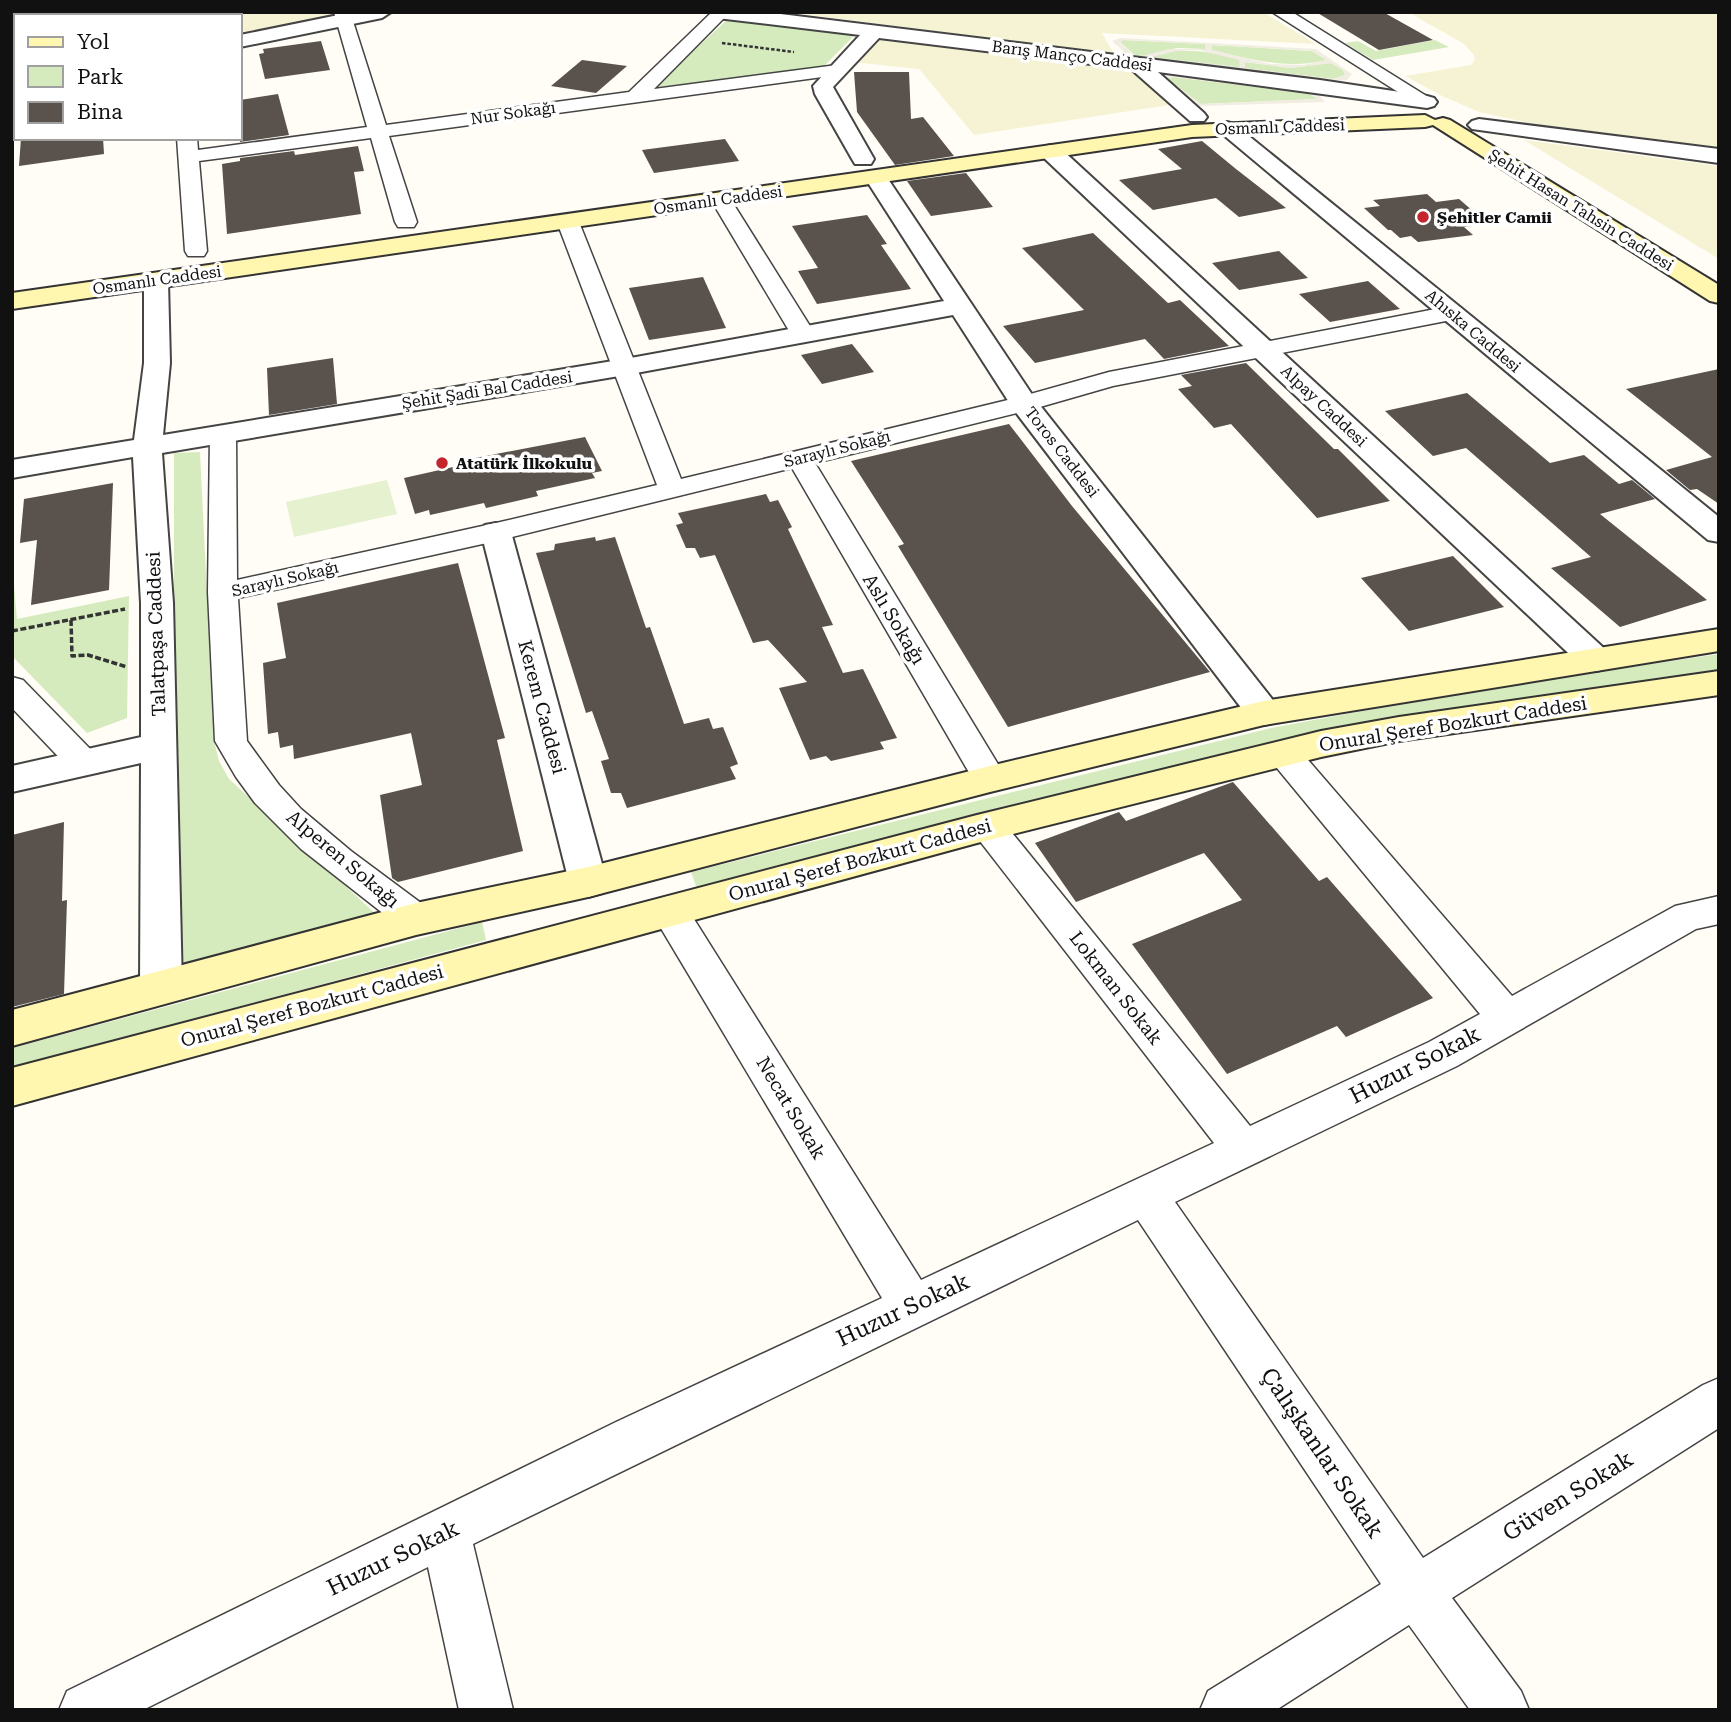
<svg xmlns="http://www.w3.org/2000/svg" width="1731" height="1722" viewBox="0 0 1731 1722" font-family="'Roboto Serif',serif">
<rect width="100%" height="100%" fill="#fffdf5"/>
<!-- farmland -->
<g fill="#f6f3d4">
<polygon points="12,12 355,12 240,36 240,16 16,16 16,82 12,83"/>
<polygon points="786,12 1263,12 1316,44 1102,33 1114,54"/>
<polygon points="1408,12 1719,12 1719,150 1539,125 1479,112 1442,96 1405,76 1471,65 1475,60 1474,55 1464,44"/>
<polygon points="878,37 1129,68 1169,105 974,135 919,69 852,62"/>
<polygon points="1524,140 1719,166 1719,259"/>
</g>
<!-- green -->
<g fill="#d5ebbd">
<polygon points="728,19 845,32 853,37 821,69 654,87"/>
<polygon points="1123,40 1205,44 1205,49 1177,48 1142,56 1136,56 1120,42"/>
<polygon points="1435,40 1449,47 1373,60 1345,43 1358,41 1376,51"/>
<path d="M1212,45L1312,51L1327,60C1286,70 1251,59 1211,50Z"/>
<path d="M1175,51C1198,50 1218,53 1240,60V68L1150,57Z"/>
<polygon points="1245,62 1291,68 1331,63 1343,70 1345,75 1334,79 1244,68"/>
<polygon points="1173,77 1308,93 1318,99 1201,104 1166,78"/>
<polygon points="200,452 214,741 219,761 229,779 379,917 183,973 179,938 174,811 174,453"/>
<polygon points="12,562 17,619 129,596 127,718 87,733 12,656"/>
<polygon points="1719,654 1719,671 697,889 691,872 1271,728 1481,689"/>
<polygon points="482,922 486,940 12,1068 12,1048"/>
</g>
<!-- pitch -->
<polygon fill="#e6f2cf" points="387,480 397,514 294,537 286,502"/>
<!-- plaza -->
<g fill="#f1ede2" fill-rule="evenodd">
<path d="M1121,38L1316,49L1352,74L1347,80L1335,81L1131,58L1112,41ZM1123,40L1205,44V49H1169L1142,56L1135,55L1120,43ZM1212,45L1312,51L1326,60L1304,65L1270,64L1212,50ZM1199,50L1239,60L1240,67L1152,57L1175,51ZM1245,62L1291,68L1331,63L1343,70L1345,75L1334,79L1245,68Z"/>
<path d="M1161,75L1308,91L1317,93L1325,102L1199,106L1161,79ZM1173,77L1308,93L1317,99L1201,104L1166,78Z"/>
</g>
<!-- building -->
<g fill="#5a524d">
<polygon points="1316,12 1383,12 1433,40 1379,50"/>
<polygon points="321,41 330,70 265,79 259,54 264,53 263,49"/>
<polygon points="582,60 627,66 596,93 551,86"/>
<polygon points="854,72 909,72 911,119 923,117 954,156 895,165 857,112"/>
<polygon points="278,94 289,135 240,142 240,100"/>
<polygon points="21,138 103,138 104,154 19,166"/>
<polygon points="725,139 739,161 654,173 642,150"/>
<polygon points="1202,141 1236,169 1286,208 1239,217 1216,198 1153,210 1119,180 1182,169 1158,149"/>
<polygon points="358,146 364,171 354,172 361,214 227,234 222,164 240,161 240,158 294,151 295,155"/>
<polygon points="966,173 993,207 931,216 907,181"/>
<polygon points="1427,194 1436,202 1459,199 1488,224 1464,227 1473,235 1418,242 1411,236 1400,238 1391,230 1388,230 1364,208 1380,206 1373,200"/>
<polygon points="867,215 887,244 881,245 911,289 817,304 798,271 818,268 792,226"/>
<polygon points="1093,233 1168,303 1180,300 1229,346 1164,359 1145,339 1035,363 1003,326 1084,310 1022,248"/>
<polygon points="1279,251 1308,278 1239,290 1212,263"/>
<polygon points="703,277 726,328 649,340 629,288"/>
<polygon points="1368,281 1400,309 1330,322 1299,294"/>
<polygon points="852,344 874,372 822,384 801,355"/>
<polygon points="333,358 337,404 269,415 267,368"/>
<polygon points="1246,363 1334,449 1338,449 1390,501 1317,518 1231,424 1214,428 1178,389 1192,386 1181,375"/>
<polygon points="1719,369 1719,504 1697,489 1690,490 1666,470 1712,457 1626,389"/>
<polygon points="1467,393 1550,463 1584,455 1619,484 1632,480 1655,499 1600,514 1707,600 1620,627 1551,568 1591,557 1466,448 1433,456 1385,411"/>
<polygon points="1009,424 1072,506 1210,672 1008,727 898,546 904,544 851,461"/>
<polygon points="585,437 602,471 592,473 595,478 536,491 538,496 486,508 484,503 430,515 429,510 415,514 404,478 471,463 470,459"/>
<polygon points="113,483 109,590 31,605 37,540 20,543 24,499"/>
<polygon points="766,494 770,502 778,500 792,527 788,529 833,625 822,627 843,673 863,669 897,738 880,742 884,749 831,761 826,756 810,760 779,688 807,682 768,640 753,643 715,555 700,558 695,548 686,548 676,525 683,523 678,513"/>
<polygon points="595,537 596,541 615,537 646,628 650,627 684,724 709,718 713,729 723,727 738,764 730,767 736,779 627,808 621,793 611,793 601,761 609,759 592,711 586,713 536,553 554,550 555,544"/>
<polygon points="1453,556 1504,607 1409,631 1361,578"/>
<polygon points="458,563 505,738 497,740 523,851 398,882 392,878 380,795 422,785 411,733 294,759 293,745 280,748 278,732 268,734 263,663 286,658 277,603"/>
<polygon points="1233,782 1319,881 1327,877 1433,998 1346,1037 1337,1026 1227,1074 1132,944 1242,900 1204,853 1076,902 1035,843 1119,812 1126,821"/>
<polygon points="64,822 62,901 67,900 64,994 12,1007 12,835"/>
</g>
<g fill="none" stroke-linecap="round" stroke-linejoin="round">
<!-- minor casing -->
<g stroke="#444" stroke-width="3">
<g id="minor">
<polygon points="334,12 350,12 386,125 629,92 712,12 729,13 654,89 837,65 846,70 837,75 389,136 417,222 414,227 398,227 395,222 371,138 199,161 207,251 204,256 188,256 185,251 177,138 197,138 198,150 367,127"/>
<polygon points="1272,12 1292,12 1436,102 1434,106 1420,106"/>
<polygon points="721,194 728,196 731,200 815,334 811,339 795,339 791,334 711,200 714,196"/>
<polygon points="568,216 576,217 579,222 681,479 1016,398 1109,372 1451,306 1459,308 1463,313 1459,318 1451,320 1113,386 1033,409 815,463 1007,779 1002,788 990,791 978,788 792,468 496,541 238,598 247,741 279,785 301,809 351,851 429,909 434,919 429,929 416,933 403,929 301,849 255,803 236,777 215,741 208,592 210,434 214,429 223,426 232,429 236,434 237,580 496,523 657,485 557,222 560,217"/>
<polygon points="12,677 23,680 96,755 100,763 96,771 84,775 72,771 12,708"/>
<polygon points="1284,742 1296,746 1512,996 1675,906 1719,896 1719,924 1696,929 1457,1066 1175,1202 1423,1558 1703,1385 1719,1378 1719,1428 1452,1598 1521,1691 1529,1710 1470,1710 1409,1625 1276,1710 1200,1710 1208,1691 1381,1584 1138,1220 473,1544 513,1710 459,1710 428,1567 143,1710 59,1710 67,1691 616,1422 882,1298 656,920 651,910 656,900 669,896 682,900 921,1280 1214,1143 976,836 971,827 976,818 988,814 1000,818 1250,1126 1429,1042 1480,1014 1272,762 1268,754 1272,746"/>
</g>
</g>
<!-- tertiary casing -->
<g stroke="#444" stroke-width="4">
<g id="tertiary">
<polygon points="353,12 391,12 382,18 240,47 240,35"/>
<polygon points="708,12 764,12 1320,80 1427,96 1434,98 1437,102 1434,106 1427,108 1158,72 1204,113 1207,117 1204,121 1190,121 1131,69 879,38 833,87 874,159 871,164 855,164 852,159 815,94 813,86 860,35 717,18"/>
<polygon points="16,82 16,94 12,95 12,83"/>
<polygon points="1479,119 1719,149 1719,163 1472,129 1468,125 1472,121"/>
<polygon points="1227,122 1234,124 1719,517 1719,542 1708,540 1220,132 1216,128 1220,124"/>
<polygon points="1051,145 1059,147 1608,652 1613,660 1608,668 1596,671 1584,668 1043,157 1040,152 1043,147"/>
<polygon points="876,171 884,173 1035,399 1276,704 1282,713 1276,722 1264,725 1252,722 1014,410 953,315 625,375 162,453 173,603 182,987 176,999 161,1004 146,999 140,987 141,763 12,792 12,766 141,737 141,603 133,457 12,478 12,460 134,440 144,363 144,281 147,276 156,274 165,276 168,281 170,363 163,435 625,359 944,301 865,178 868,173"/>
<polygon points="496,523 507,525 511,532 607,882 602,893 588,897 574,893 569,882 481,532 485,525"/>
</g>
</g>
<!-- secondary casing -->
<g stroke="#333" stroke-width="4">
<g id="secondary">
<polygon points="1425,115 1435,120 1443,118 1450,120 1719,285 1719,303 1710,301 1433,125 1425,127 1192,137 12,309 12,293 1192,125"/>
<polygon points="1719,629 1719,651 1264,725 990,792 588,897 416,935 12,1046 12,1010 416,903 588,867 990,766 1264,701"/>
<polygon points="1719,671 1719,695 1399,741 1321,757 977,843 12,1106 12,1068 977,815 1321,731 1399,717"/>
</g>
</g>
<!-- path-far1 -->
<polyline stroke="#333" stroke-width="2.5" stroke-dasharray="3.5 2" stroke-linecap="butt" points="722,43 794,52"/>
<!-- path -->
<g stroke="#333" stroke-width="3.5" stroke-dasharray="6 2.5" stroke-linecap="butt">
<polyline points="71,620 72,656 88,655 127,667"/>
<polyline points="12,631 125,609"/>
</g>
<!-- minor -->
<use href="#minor" fill="#fff" fill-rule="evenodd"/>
<!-- tertiary -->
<use href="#tertiary" fill="#fff" fill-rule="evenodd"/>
<!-- secondary -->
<use href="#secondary" fill="#fff6b0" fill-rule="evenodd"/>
</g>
<!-- markers -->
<g fill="#c4262e" stroke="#fff" stroke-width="2.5">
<circle cx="1423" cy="217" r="7"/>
<circle cx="442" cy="463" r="7"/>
</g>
<g text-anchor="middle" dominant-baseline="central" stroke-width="7" stroke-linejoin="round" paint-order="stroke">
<!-- far-street labels -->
<g font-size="16" fill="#111" stroke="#fff">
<text transform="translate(1072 56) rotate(7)">Barış Manço Caddesi</text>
<text transform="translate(513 113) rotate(-8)">Nur Sokağı</text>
<text transform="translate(1280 127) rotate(-2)">Osmanlı Caddesi</text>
<text transform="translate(718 200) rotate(-8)">Osmanlı Caddesi</text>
<text transform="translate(1581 210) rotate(32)">Şehit Hasan Tahsin Caddesi</text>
<text transform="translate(157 280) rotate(-8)">Osmanlı Caddesi</text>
<text transform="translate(1473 331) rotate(40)">Ahıska Caddesi</text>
<text transform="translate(487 390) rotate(-9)">Şehit Şadi Bal Caddesi</text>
<text transform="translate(1324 406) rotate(43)">Alpay Caddesi</text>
<text transform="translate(837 449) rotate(-14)">Saraylı Sokağı</text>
<text transform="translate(1062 452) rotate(52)">Toros Caddesi</text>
<text transform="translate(285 579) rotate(-13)">Saraylı Sokağı</text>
</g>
<!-- far-poi labels -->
<g font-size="16" font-weight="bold" fill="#111" stroke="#fff" text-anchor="start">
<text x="1437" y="217">Şehitler Camii</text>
<text x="456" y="463">Atatürk İlkokulu</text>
</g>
<!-- street labels -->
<g font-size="19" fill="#111" stroke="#fff">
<text transform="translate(894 619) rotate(59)">Aslı Sokağı</text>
<text transform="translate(156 634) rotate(-92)">Talatpaşa Caddesi</text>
<text transform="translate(542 707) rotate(75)">Kerem Caddesi</text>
<text transform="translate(1453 724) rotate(-9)">Onural Şeref Bozkurt Caddesi</text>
<text transform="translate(343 859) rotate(40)">Alperen Sokağı</text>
<text transform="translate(860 860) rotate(-15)">Onural Şeref Bozkurt Caddesi</text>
<text transform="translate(1116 988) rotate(52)">Lokman Sokak</text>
<text transform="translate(312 1006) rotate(-15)">Onural Şeref Bozkurt Caddesi</text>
<text transform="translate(791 1108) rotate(59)">Necat Sokak</text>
</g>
<!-- near-street labels -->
<g font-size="23" fill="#111" stroke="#fff">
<text transform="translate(1415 1065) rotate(-27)">Huzur Sokak</text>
<text transform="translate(903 1310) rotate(-25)">Huzur Sokak</text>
<text transform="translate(1322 1453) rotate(56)">Çalışkanlar Sokak</text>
<text transform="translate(1568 1496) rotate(-32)">Güven Sokak</text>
<text transform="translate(393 1558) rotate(-26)">Huzur Sokak</text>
</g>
</g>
<!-- border -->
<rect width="1731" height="1722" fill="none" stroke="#111111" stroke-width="28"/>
<!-- legend -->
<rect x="14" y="14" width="228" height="126" fill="#ffffff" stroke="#a0a0a0" stroke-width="2"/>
<rect x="28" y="37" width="35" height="10" fill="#fff6b0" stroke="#a0a0a0" stroke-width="2"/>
<text x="77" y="49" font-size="21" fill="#111111">Yol</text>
<rect x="28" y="66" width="35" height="21" fill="#d5ebbd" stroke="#a0a0a0" stroke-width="2"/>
<text x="77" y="84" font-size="21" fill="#111111">Park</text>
<rect x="28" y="102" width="35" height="21" fill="#5a524d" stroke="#a0a0a0" stroke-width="2"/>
<text x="77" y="119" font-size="21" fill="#111111">Bina</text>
</svg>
